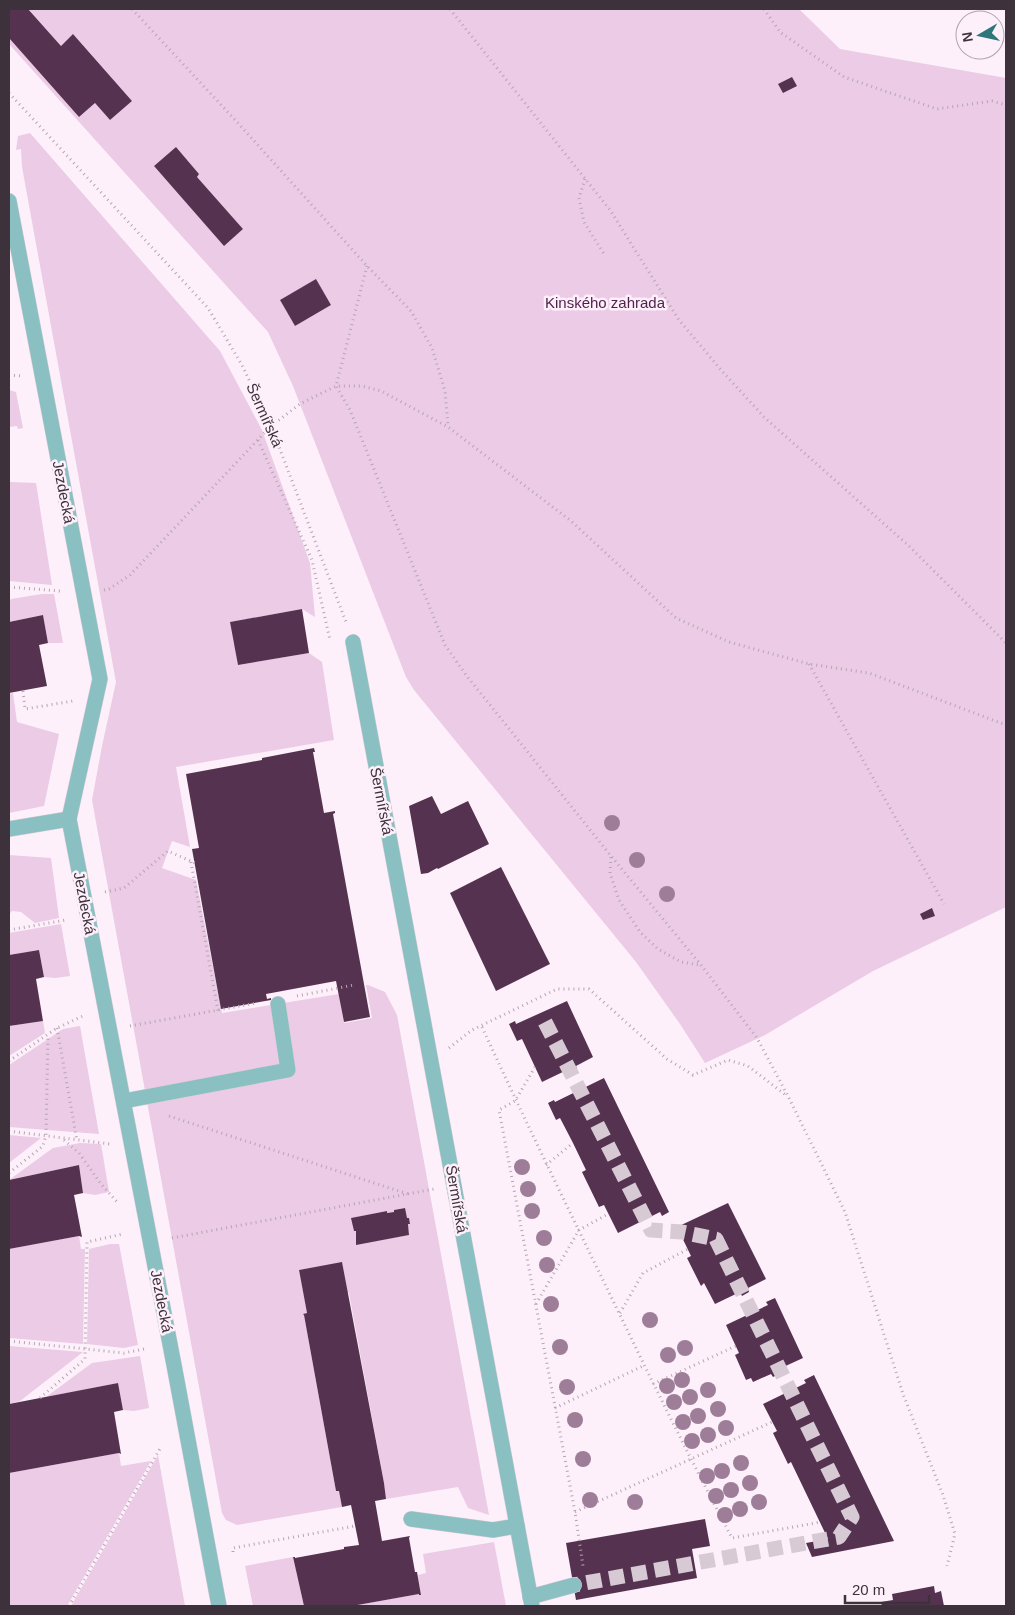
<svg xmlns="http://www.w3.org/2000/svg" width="1015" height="1615" viewBox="0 0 1015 1615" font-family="Helvetica,sans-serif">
<rect width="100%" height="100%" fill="#fdf0fa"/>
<!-- green -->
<g fill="#ebcbe5" fill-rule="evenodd">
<path d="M28,9H799L840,49L1006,78V907L873,971L765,1035L705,1063L680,1024L636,962L414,690L406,677L293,386L268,332L9,44V38L79,117L95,103L110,120L132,101L74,35L61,46ZM176,147L199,174L197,177L243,229L224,245L154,166ZM316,280L331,305L295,326L280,300Z"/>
<path d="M30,133L220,351L262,430L310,563L315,617L302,609L231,622L238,665L309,653L322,662L334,740L176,767L190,847L172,841L162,868L196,880L222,1013L339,994L344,1023L372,1018L366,985H368L385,992L397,1015L489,1515L468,1508L458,1487L386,1499L384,1483L349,1293H347L342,1263L299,1270L307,1313L304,1314V1315L336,1491H339L342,1507L237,1525L226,1520L222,1513L92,800L102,746L116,682L22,167L21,149L16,150L18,136ZM404,1208L407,1218H409L410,1224H408L409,1235L356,1244V1231H354L352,1218L387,1211V1213L394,1212V1210Z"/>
<polygon points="9,390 16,392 23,428 18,429 17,426 9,427"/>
<polygon points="9,476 10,482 36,483 52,585 9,581"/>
<polygon points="42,594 54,594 63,643 48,643 43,615 9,622 9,602 11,599"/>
<polygon points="13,693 17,722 59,734 44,806 9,813 9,694"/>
<polygon points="9,855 51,858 59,918 35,923 21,912 12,911 9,914"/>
<polygon points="61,924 70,976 55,978 44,977 39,950 9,955 9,933"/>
<polygon points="43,1021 45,1033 9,1056 9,1026"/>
<polygon points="80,1026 99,1134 9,1127 9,1065 63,1029"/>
<polygon points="9,1135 41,1138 9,1163"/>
<polygon points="80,1143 101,1144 109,1192 95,1195 83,1193 79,1165 9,1180 53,1148"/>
<polygon points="79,1236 81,1249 85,1249 83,1344 9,1338 9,1249"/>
<polygon points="110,1244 119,1244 138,1345 124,1348 87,1344 89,1249"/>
<polygon points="9,1346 83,1352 20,1401 9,1404"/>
<polygon points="140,1356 149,1408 134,1411 123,1410 118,1383 46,1397 92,1363"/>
<polygon points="119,1453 121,1466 151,1461 67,1606 9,1606 9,1473"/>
<polygon points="158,1455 185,1606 71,1606"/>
<polygon points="494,1542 506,1606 352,1606 419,1594 421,1595 418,1575 426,1573 423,1554"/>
<polygon points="293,1557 304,1606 253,1606 245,1566"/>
</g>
<!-- building -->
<g fill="#553350">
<polygon points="9,9 28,9 61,46 73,34 132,101 110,120 95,103 79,117 9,38"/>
<polygon points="792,77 797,86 783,93 778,84"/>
<polygon points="176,147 199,174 197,177 243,229 224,246 154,166"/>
<polygon points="316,279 331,305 295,326 280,300"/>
<polygon points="302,609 309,653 238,665 230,622"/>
<polygon points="43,615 48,643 39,645 47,686 9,693 9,622"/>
<polygon points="314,748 315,752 313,752 324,813 335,811 335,813 333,814 370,1017 344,1022 336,981 266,994 267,999 271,998 271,1000 221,1009 192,849 199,848 186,774 262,760 262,758"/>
<polygon points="432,796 441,814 468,801 489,844 438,869 437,868 428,873 421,874 409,806"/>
<polygon points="501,867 550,964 496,991 450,893"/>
<polygon points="932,908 935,916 923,920 920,914"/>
<polygon points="39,950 44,977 36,979 43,1021 9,1026 9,955"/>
<polygon points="567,1001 593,1057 576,1066 577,1069 571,1072 569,1069 542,1082 522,1039 517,1041 509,1024 515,1021 516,1024"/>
<polygon points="604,1078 669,1212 662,1216 660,1212 618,1233 604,1205 599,1207 582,1172 586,1170 573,1143 560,1118 556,1120 548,1103 554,1100 555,1102"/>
<polygon points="79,1165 83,1193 74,1195 82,1237 79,1236 9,1249 9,1180"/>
<polygon points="728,1203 766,1279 748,1288 749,1292 742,1296 740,1292 715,1304 704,1283 701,1286 687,1258 691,1256 677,1227"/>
<polygon points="405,1208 407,1218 409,1218 410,1224 408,1224 409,1235 356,1245 356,1231 354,1231 351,1218 387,1211 387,1213 394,1212 394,1210"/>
<polygon points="342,1262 384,1483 386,1499 375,1501 382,1541 410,1536 409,1538 415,1572 417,1572 421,1595 419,1595 419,1594 352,1606 304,1606 293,1557 295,1557 295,1558 344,1549 344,1547 359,1545 351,1505 342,1507 339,1491 336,1491 304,1315 303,1314 307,1313 299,1270"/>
<polygon points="775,1298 803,1358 779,1369 781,1373 773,1377 771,1374 753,1382 751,1378 746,1380 735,1355 739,1353 726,1325 768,1305 766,1302"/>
<polygon points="814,1375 894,1541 812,1557 806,1543 828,1539 791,1462 788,1464 773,1433 777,1431 763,1404 806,1383 804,1380"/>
<polygon points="118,1383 123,1410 114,1412 121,1454 119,1453 9,1473 9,1404"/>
<polygon points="705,1519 710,1546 692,1549 697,1578 576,1600 566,1543"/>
<polygon points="934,1586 935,1593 941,1591 944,1606 882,1606 881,1602 893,1600 892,1594"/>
</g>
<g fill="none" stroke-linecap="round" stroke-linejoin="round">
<!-- minor-tunnel -->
<polyline stroke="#d7cad4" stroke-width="15" stroke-dasharray="15 8" stroke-linecap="butt" points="545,1022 651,1230 682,1232 716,1239 852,1517 839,1537 574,1585"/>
<!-- minor casing -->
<g stroke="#daced8" stroke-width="16">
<g id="minor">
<polyline points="9,201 100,679 69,819 174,1365 219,1606"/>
<polyline points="353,642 532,1606"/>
<polyline points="9,829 69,819"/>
<polyline points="124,1101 288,1070 278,1004"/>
<polyline points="411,1519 493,1530 517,1526"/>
<polyline points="530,1597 574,1585"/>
</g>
</g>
<!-- path -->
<g stroke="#b4a7b1" stroke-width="3" stroke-dasharray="1 4" stroke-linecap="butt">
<polyline points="132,9 237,122 367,266 411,311 432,348 445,391 448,426"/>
<polyline points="450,9 610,210 679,320 721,370 765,418 909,546 1006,643"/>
<polyline points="764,9 780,32 844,77 937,109 992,101 1006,105"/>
<polyline points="9,93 208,308 242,365 271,426 346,622"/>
<polyline points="585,179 579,198 584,222 604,254"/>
<polyline points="367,266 336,386 350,410 445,645 466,675 611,856 701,965 757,1038 789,1098 845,1212 903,1394 943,1495 955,1534 947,1566"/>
<polyline points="9,375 22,376"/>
<polyline points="258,440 312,560 330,640"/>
<polyline points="9,587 60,591"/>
<polyline points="104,590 109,589 130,575 271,426 300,404 336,386 362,386 381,391 448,427 571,521 676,618 729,642 809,664 869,673 1006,725"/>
<polyline points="809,664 944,904"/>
<polyline points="23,691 25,709 73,701"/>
<polyline points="611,857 610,873 619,900 640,932 658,949 681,962 700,965"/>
<polyline points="191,862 218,1011"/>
<polyline points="105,892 124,888 168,851 195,863"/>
<polyline points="9,930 66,920"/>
<polyline points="297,996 354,985"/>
<polyline points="130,1026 257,1003"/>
<path d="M482,1027C521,1112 562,1196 603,1280C645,1367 687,1453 732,1538L821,1522"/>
<polyline points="57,1028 77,1141"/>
<polyline points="449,1048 472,1030 557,989 589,989 667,1059 693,1075 728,1060 748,1066 787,1096"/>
<polyline points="9,1061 57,1028 85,1015"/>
<polyline points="535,1067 515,1101 499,1110 575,1512 583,1566"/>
<polyline points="169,1116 408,1194"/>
<polyline points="9,1131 110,1144"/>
<polyline points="64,1140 79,1153 101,1184 117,1202"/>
<polyline points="546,1165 573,1143"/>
<polyline points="9,1173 43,1146 46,1135 48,1036"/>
<polyline points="172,1238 434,1189"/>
<polyline points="536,1304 579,1230 608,1214"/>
<polyline points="620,1313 643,1273 688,1249"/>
<polyline points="9,1341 124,1353 144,1349"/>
<polyline points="653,1384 736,1346"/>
<polyline points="40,1398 85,1359 87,1242 123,1234"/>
<polyline points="555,1408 645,1365"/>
<polyline points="575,1512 772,1422"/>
<polyline points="233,1552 233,1548 355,1526"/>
<polyline points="69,1606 161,1447"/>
</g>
<!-- minor -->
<use href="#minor" stroke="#8ac0c2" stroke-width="15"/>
</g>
<!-- trees -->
<g fill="#9e7d99">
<circle cx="612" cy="823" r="8"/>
<circle cx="637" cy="860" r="8"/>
<circle cx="667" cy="894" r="8"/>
<circle cx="522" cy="1167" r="8"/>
<circle cx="528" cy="1189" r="8"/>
<circle cx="532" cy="1211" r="8"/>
<circle cx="544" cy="1238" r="8"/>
<circle cx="547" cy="1265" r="8"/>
<circle cx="551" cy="1304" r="8"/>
<circle cx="650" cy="1320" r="8"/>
<circle cx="560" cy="1347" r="8"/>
<circle cx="685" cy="1348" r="8"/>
<circle cx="668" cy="1355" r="8"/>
<circle cx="682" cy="1380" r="8"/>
<circle cx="667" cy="1386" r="8"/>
<circle cx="567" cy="1387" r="8"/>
<circle cx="708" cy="1390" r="8"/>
<circle cx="690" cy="1397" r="8"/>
<circle cx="674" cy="1402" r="8"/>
<circle cx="718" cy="1409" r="8"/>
<circle cx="698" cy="1416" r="8"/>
<circle cx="575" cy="1420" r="8"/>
<circle cx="683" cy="1422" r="8"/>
<circle cx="726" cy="1428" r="8"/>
<circle cx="708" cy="1435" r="8"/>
<circle cx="692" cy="1441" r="8"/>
<circle cx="583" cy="1459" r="8"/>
<circle cx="741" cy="1463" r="8"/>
<circle cx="722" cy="1471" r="8"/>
<circle cx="707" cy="1476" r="8"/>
<circle cx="750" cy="1483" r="8"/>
<circle cx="731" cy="1490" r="8"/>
<circle cx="716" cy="1496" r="8"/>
<circle cx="590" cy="1500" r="8"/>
<circle cx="635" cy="1502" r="8"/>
<circle cx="759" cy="1502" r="8"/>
<circle cx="740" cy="1509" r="8"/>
<circle cx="725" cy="1515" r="8"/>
</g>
<g text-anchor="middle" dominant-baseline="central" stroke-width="5" stroke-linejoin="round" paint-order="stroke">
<!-- park labels -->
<g font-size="15" fill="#501f4a" stroke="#fdf0fa">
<text x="605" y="302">Kinského zahrada</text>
</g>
<!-- street labels -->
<g font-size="15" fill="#3d313b" stroke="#fdf0fa">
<text transform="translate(265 415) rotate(66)">Šermířská</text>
<text transform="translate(64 492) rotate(79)">Jezdecká</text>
<text transform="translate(382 801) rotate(79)">Šermířská</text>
<text transform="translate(85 903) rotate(79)">Jezdecká</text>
<text transform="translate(457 1199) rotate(80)">Šermířská</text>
<text transform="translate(162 1301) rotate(79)">Jezdecká</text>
</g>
</g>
<!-- border -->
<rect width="1015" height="1615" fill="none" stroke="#3d313b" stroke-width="20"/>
<!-- north arrow -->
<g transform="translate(980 35) rotate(261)"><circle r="24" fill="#fdf0fa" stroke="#b0a4ae"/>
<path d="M0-4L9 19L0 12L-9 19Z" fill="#2d777b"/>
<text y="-8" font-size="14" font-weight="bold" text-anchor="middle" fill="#3d313b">N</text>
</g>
<!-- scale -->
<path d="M845 1595v8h84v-8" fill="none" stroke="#3d313b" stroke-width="2.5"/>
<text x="852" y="1595" font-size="15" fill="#3d313b" stroke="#fdf0fa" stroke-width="4" paint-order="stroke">20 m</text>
</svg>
